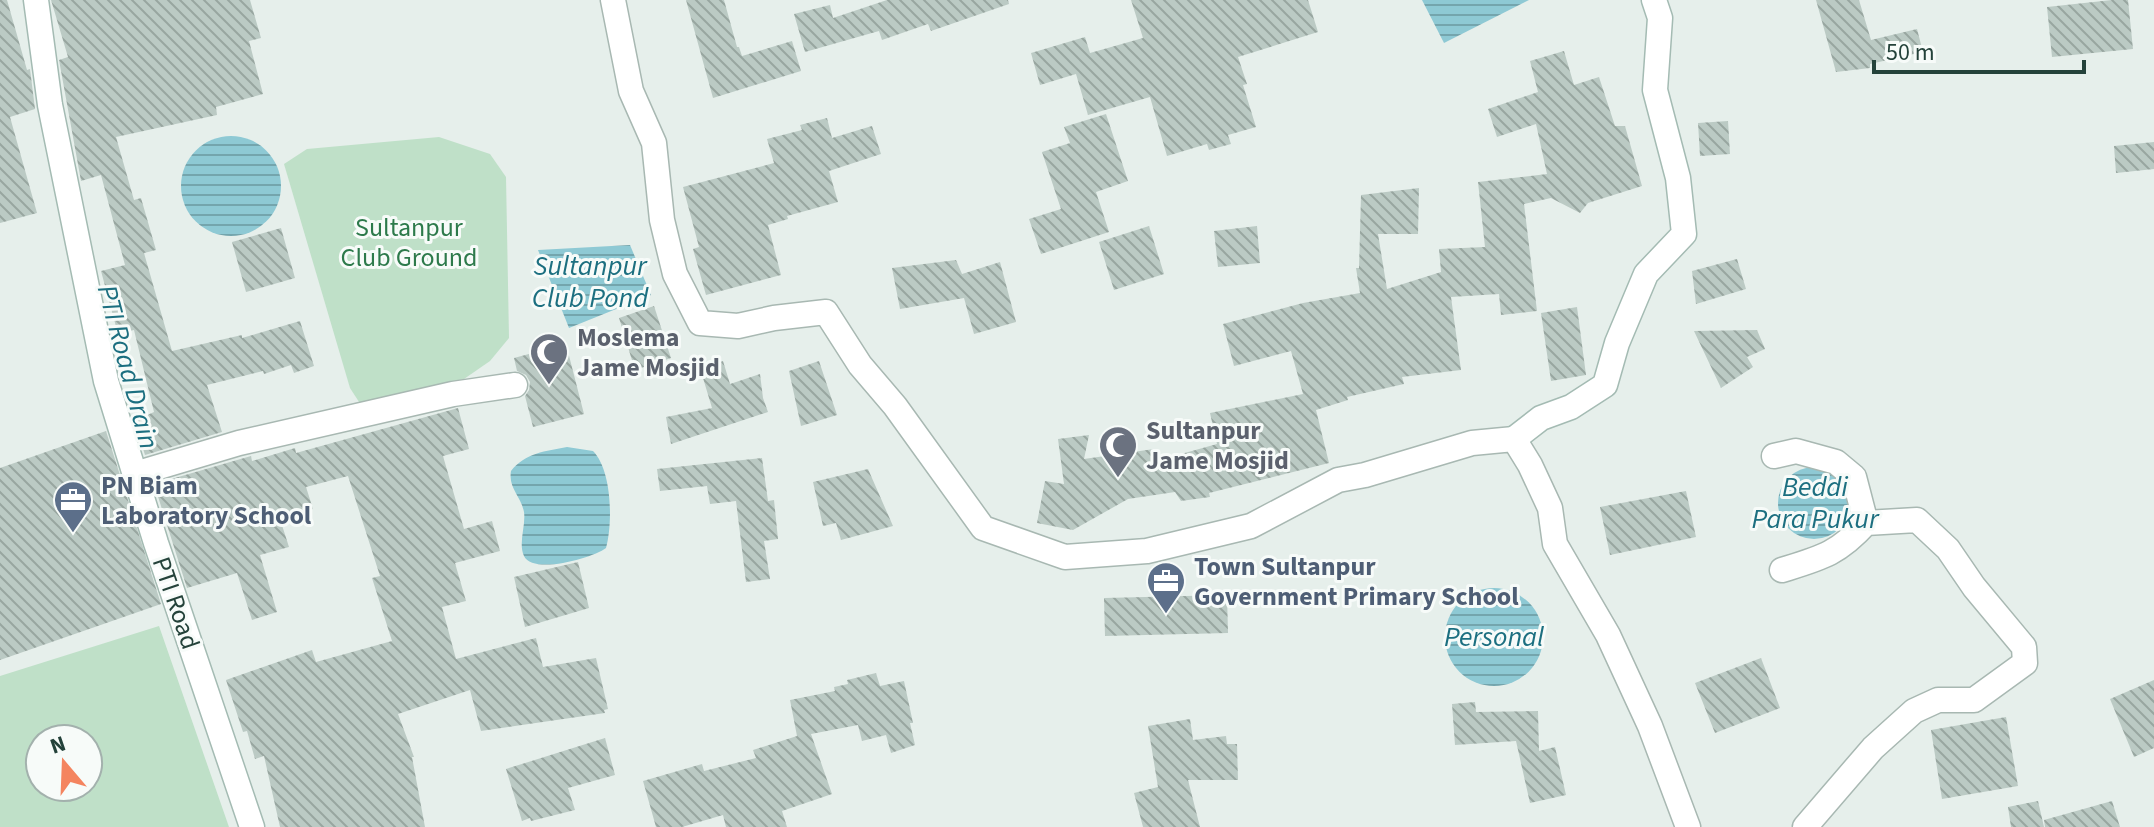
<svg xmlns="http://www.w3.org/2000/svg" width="2154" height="827" viewBox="0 0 2154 827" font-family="'Source Sans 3',sans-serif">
<defs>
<pattern id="water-rules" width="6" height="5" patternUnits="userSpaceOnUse" patternTransform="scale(2)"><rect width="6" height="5" fill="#8ec9d4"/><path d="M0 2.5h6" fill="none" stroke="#74a5ad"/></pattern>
<pattern id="building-back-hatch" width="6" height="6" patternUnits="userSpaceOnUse" patternTransform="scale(2)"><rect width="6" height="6" fill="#bbcac4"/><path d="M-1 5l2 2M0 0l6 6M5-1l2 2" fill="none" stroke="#98a6a0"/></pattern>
</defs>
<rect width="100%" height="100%" fill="#e6efeb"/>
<!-- green -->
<g fill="#bfe0c8" fill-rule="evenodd">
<polygon points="439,137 490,154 506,177 509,338 490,361 464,379 361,405 350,388 284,164 307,149"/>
<path d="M159,626L229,827H0V676ZM88,739V787H40V739Z"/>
</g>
<!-- water -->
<g fill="url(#water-rules)">
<polygon points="1422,0 1529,0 1444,43"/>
<circle cx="231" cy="186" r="50"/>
<polygon points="630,245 651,295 569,328 538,250"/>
<path d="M567,447L593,451C612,470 613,523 606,548C593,558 533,575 524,556C518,543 526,526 524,512C521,496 508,488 511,471C525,453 546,451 567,447Z"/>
<circle cx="1814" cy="503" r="36"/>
<circle cx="1494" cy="637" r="49"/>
</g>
<!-- building -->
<g fill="url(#building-back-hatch)">
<polygon points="0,0 7,0 27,70 30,69 35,109 10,117 37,213 0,223"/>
<polygon points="51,0 250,0 261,38 249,41 263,94 216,107 217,115 116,137 134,200 141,198 156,250 144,253 172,351 242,335 242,338 300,321 314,366 294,373 291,365 264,374 263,371 207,385 222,432 145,455 134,421 154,412 134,330 118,334 101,271 125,265 101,175 81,181 59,60 68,57"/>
<polygon points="686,0 724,0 737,47 739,47 742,56 792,41 801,71 713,98"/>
<polygon points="887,0 1008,0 1009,4 931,31 928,24 882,40 879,31 805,52 794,14 830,5 833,18"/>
<polygon points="1131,0 1308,0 1318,32 1238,57 1247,84 1243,85 1256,127 1228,135 1231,144 1209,150 1207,144 1167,156 1150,97 1088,115 1076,74 1040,85 1031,53 1085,37 1090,53 1143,38"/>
<polygon points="1816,0 1859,0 1871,40 1917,29 1923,52 1870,64 1870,68 1836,72"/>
<polygon points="2112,0 2128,0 2133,49 2052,57 2047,7"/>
<polygon points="1564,51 1574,85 1599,77 1615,126 1625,126 1642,186 1588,203 1580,213 1551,198 1524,204 1537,311 1501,315 1499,294 1451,297 1461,370 1402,377 1404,384 1347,397 1348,400 1316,410 1329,463 1209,493 1210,497 1181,501 1175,492 1128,499 1073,530 1037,523 1045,481 1064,484 1058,439 1089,435 1084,459 1154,449 1156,461 1217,444 1210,413 1303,394 1291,351 1234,366 1223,324 1303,303 1360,293 1356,268 1359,268 1361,195 1419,188 1418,234 1378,234 1387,289 1441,272 1439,249 1485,247 1478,182 1547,174 1536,124 1497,137 1488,109 1538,92 1530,61"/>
<polygon points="1106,114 1128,181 1096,192 1109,232 1041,254 1029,219 1061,209 1042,152 1070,143 1064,127"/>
<polygon points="827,118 832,138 872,126 881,154 829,171 838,202 787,216 788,219 768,225 781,275 706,295 693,249 699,247 683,187 774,163 767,139 802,130 800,125"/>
<polygon points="1728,121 1730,154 1700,156 1698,123"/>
<polygon points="2154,142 2154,169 2116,173 2114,146"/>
<polygon points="1149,226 1164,274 1114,290 1099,242"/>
<polygon points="1257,226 1260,263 1218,267 1214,231"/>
<polygon points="281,228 295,278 246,292 232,242"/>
<polygon points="1737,259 1746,289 1696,304 1692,271"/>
<polygon points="956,260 962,274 1000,262 1016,322 974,334 964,298 900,309 892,268"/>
<polygon points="654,306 671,358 635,370 619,318"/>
<polygon points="1577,307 1586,375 1551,381 1541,313"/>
<polygon points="1757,330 1765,349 1747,357 1753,367 1721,388 1694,331"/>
<polygon points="566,344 584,414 533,427 525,396 529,390 530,382 526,375 517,371 514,358"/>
<polygon points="723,361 730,384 760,374 763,398 768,412 671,444 666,417 712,408 700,368"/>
<polygon points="819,361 837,415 801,426 789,371"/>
<polygon points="458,408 469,449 443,456 464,529 492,521 500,551 455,563 466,601 442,607 456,659 536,638 543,667 596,658 608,709 604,710 605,713 481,731 470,690 398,714 414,757 412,757 425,827 280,827 264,756 255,759 247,731 243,732 226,680 312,650 316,662 392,641 372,578 380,576 348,476 306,487 313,509 280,519 289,547 260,555 277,612 252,620 237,573 187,588 154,484 251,456 252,461 295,448 296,453"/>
<polygon points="106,431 161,604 0,660 0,468"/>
<polygon points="762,458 768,501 774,500 778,539 764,541 770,579 746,582 736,501 710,504 707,486 660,491 657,469"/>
<polygon points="868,469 893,526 841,540 836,523 823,526 813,482"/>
<polygon points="1686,491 1696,537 1610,555 1600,507"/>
<polygon points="578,562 589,608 525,627 514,577"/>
<polygon points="1227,595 1228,633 1105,636 1104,598"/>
<polygon points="1761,658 1780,708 1715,733 1695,683"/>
<polygon points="876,673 880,686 904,681 913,723 910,723 915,745 891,753 886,735 862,741 858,725 811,734 832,794 782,811 787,827 726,827 723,815 682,827 656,827 643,781 702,764 704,771 756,758 753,750 797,736 790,700 835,691 834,687 848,684 847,680"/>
<polygon points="2154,680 2154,748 2134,757 2110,699"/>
<polygon points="1475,702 1476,712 1538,711 1539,751 1555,747 1566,795 1530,803 1516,741 1455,745 1452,704"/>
<polygon points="2006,717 2018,786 1942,799 1931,730"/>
<polygon points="1190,719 1193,740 1226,736 1227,744 1237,744 1238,780 1188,780 1200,827 1143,827 1134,793 1158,787 1148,726"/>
<polygon points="605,738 615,775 568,788 575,810 531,821 530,818 522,821 506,769"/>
<polygon points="2038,801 2044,827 2011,827 2008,807"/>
<polygon points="2112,801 2120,827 2045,827 2044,820"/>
</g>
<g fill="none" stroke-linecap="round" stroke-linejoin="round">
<!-- tertiary casing -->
<g stroke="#a8b8b2" stroke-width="27">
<g id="tertiary">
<polyline points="613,0 631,91 654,143 662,220 675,274 700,323 738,326 774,318 826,312 860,365 895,406 983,528 1065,557 1147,551 1251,526 1338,480 1365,475 1472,443 1514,439 1530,465 1550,508 1555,544 1608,635 1650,726 1688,827"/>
<polyline points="1774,456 1796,451 1836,462 1854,477 1866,523"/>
<polyline points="135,474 239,443 453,394 515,385"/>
<path d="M1782,570C1821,558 1838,554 1866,523L1917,520L1948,549L1974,587L2024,647L2025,663L1974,700H1938L1914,711L1873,748L1805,827"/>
</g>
</g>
<!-- secondary casing -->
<g stroke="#a4bbb3" stroke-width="27">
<g id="secondary">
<polyline points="36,0 50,105 106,381 156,543 252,827"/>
<polyline points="1514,439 1541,418 1571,407 1605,385 1617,343 1646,274 1684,234 1678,178 1655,90 1660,18 1654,0"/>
</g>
</g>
<!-- tertiary -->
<use href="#tertiary" stroke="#fff" stroke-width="24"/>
<!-- secondary -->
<use href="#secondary" stroke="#fff" stroke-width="24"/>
</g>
<!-- icons -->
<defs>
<g id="mosque-pin" transform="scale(2)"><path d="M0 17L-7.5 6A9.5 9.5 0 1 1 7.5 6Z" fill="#6b7280" stroke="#f7fbf9"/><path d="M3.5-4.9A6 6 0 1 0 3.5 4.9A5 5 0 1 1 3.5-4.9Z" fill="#fff"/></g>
<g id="office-pin" transform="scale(2)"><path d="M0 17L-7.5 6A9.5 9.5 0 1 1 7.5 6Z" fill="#5c6f8a" stroke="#f7fbf9"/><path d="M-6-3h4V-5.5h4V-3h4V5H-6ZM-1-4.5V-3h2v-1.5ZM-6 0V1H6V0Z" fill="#fff"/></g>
</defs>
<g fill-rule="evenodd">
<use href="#mosque-pin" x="549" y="352"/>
<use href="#mosque-pin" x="1118" y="445"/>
<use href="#office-pin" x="73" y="500"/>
<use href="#office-pin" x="1166" y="581"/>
</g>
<g text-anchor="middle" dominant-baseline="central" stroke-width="6" stroke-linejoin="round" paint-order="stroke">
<!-- park labels -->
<g font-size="26" fill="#2d7a4b" stroke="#f7fbf9">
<text x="409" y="227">Sultanpur<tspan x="409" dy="30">Club Ground</tspan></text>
</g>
<!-- worship labels -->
<g font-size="26" font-weight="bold" fill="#5b616d" stroke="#f7fbf9" text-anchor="start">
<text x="577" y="337">Moslema<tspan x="577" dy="30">Jame Mosjid</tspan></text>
<text x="1146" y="430">Sultanpur<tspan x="1146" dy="30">Jame Mosjid</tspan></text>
</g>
<!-- service labels -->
<g font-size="26" font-weight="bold" fill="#4e5e75" stroke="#f7fbf9" text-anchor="start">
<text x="101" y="485">PN Biam<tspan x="101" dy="30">Laboratory School</tspan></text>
<text x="1194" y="566">Town Sultanpur<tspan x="1194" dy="30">Government Primary School</tspan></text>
</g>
<!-- street labels -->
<g font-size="26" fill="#24423a" stroke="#f7fbf9">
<text transform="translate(176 603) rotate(71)">PTI Road</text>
</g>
<!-- water labels -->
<g font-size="28" font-style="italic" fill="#1c6f80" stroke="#f7fbf9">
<text x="590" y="266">Sultanpur<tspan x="590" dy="32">Club Pond</tspan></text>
<text transform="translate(128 367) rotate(75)">PTI Road Drain</text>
<text x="1815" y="487">Beddi<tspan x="1815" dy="32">Para Pukur</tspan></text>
<text x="1494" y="637">Personal</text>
</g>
</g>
<!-- north arrow -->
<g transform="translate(64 763) rotate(341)"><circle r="38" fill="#f7fbf9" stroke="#a3b1ad" stroke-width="2"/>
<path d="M0-6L14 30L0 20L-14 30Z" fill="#f4845f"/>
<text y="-12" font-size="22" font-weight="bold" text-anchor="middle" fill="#24423a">N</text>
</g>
<!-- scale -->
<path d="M1874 60v12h210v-12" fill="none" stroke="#24423a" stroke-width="4"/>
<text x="1886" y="60" font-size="24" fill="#24423a" stroke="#f7fbf9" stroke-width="6" paint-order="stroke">50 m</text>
</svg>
